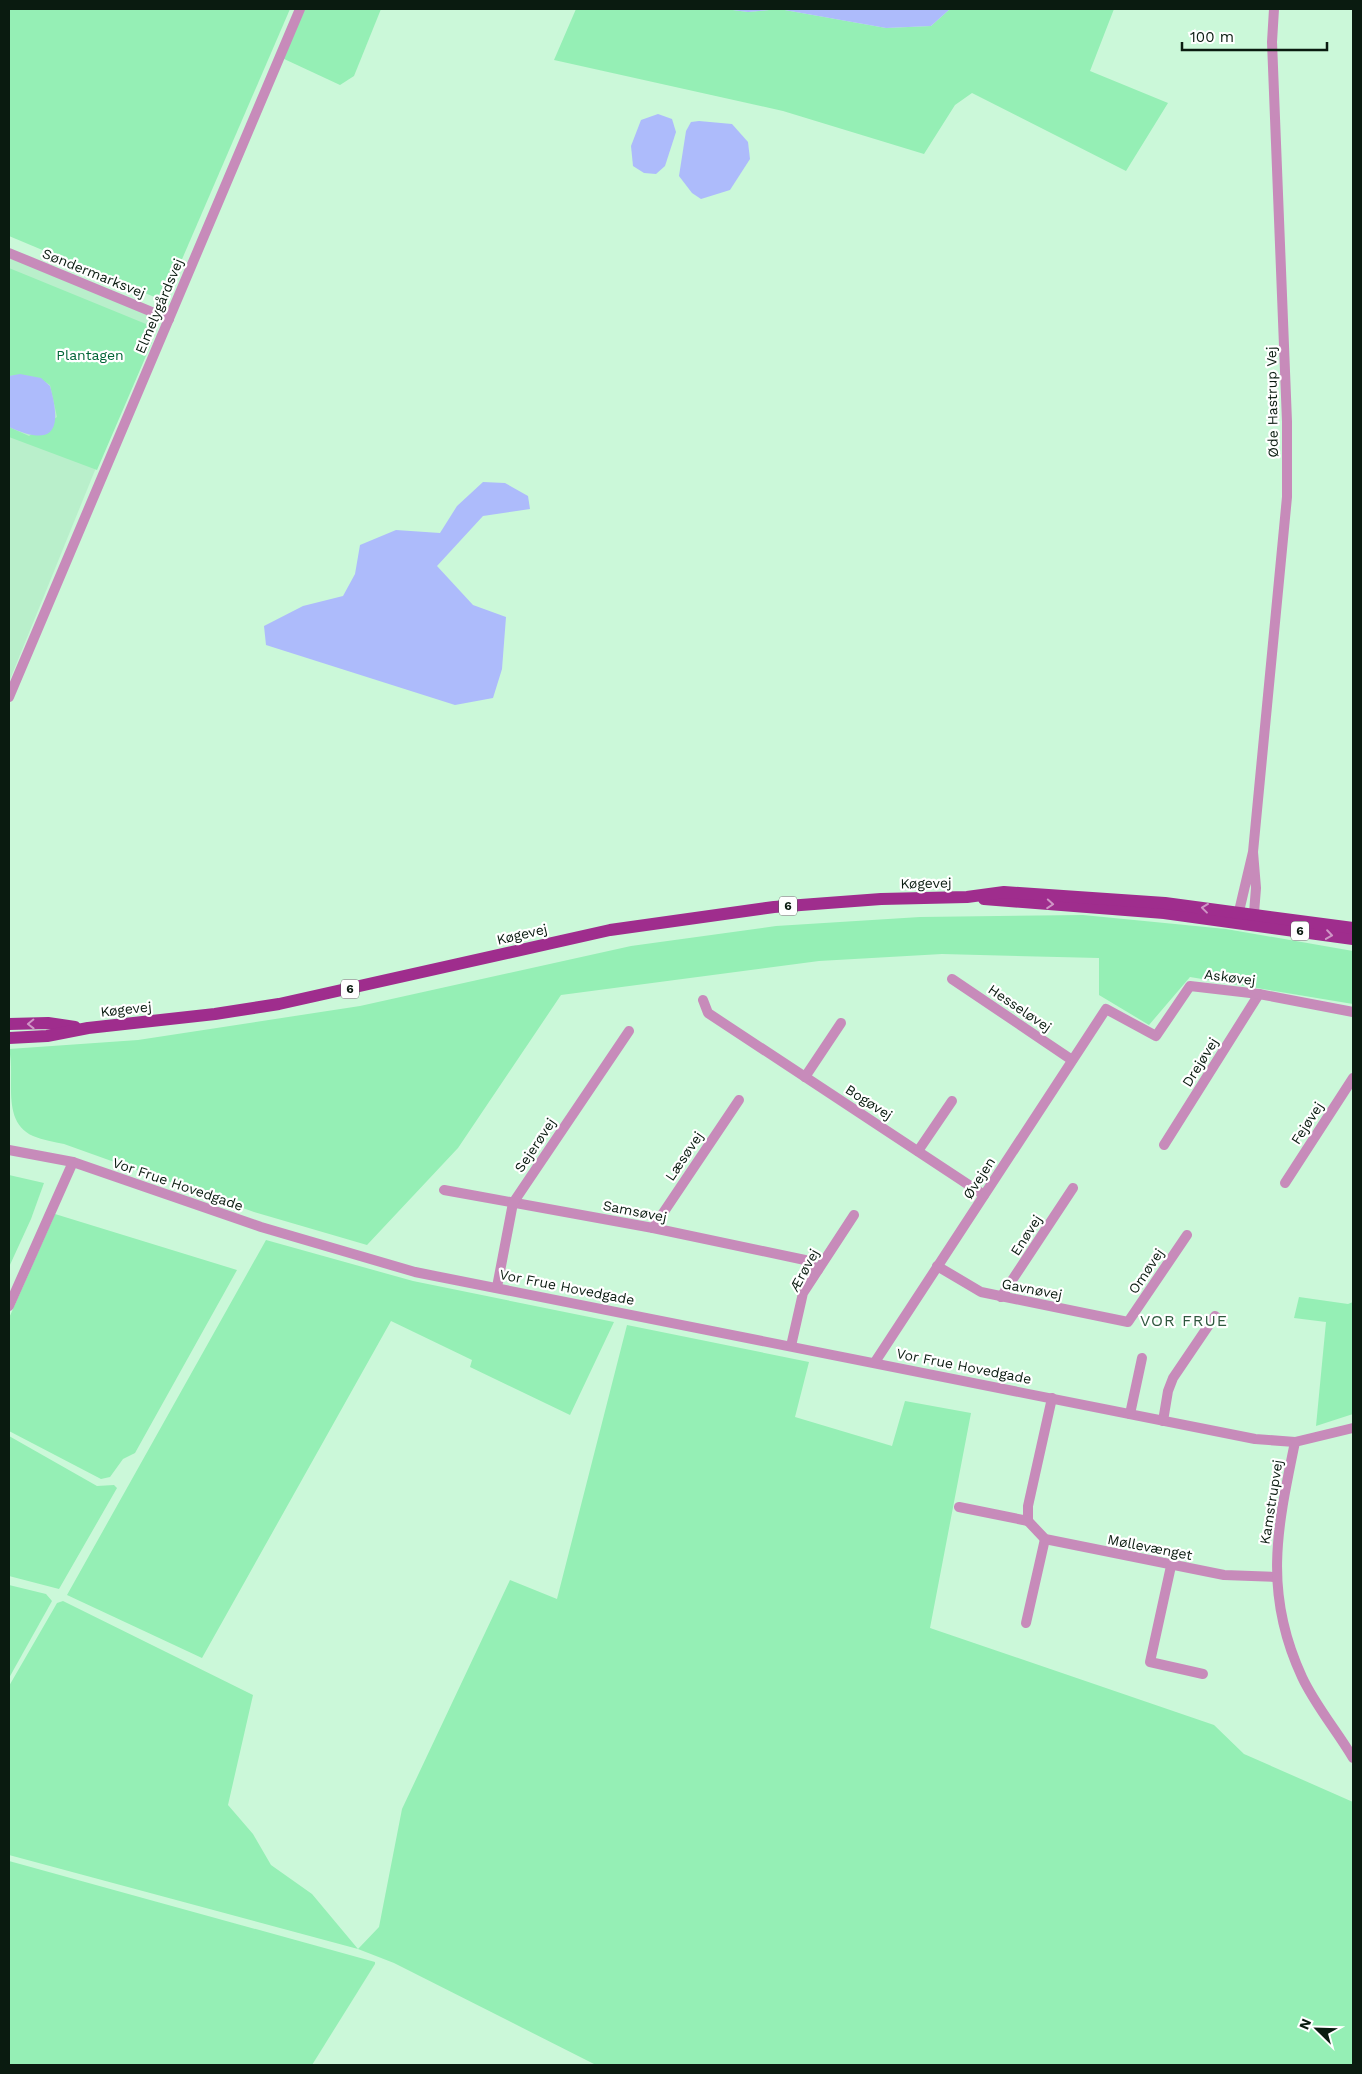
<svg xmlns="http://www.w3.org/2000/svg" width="1362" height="2074" viewBox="0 0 1362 2074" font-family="'Work Sans',sans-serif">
<rect width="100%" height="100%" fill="#cbf8d9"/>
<!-- built -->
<polygon fill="#b9efcb" points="9,258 158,315 9,682"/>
<!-- green -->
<g fill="#95efb5">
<polygon points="9,9 290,9 164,301 9,236"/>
<polygon points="304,9 381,9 354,76 340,85 282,58"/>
<polygon points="576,9 725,9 748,12 779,9 886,28 931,26 950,9 1114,9 1090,71 1168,103 1126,171 972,93 955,105 924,154 783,111 554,60"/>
<path d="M9,268L146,324L152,342L97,470L9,437V427L29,436L57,417L50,385C37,376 24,374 9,376Z"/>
<path d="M1083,915L1226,929L1353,951V1004L1190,977L1149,1025L1099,995V958L942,954L819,961L561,995L458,1148L367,1245L254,1212L64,1144C54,1142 43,1140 33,1136C0,1121 16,1077 9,1049L138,1040L360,1006L631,946L776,926L920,917Z"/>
<polygon points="9,1175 44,1183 31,1219 9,1267"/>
<polygon points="55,1214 237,1270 135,1453 123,1459 110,1477 101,1479 9,1431 9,1318"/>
<polygon points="266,1240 413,1281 614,1322 570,1415 470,1367 472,1360 391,1321 202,1658 67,1595"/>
<polygon points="1299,1297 1348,1304 1353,1302 1353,1414 1316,1426 1326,1322 1294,1318"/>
<polygon points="627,1325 809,1362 795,1417 892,1446 905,1401 971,1413 930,1628 1214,1725 1244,1754 1353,1802 1353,2065 596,2065 394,1963 358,1949 9,1855 9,1686 53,1610 57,1603 63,1601 253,1695 228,1805 253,1834 271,1865 312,1894 358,1949 379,1927 402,1809 510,1580 557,1599"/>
<polygon points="9,1436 97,1486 114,1485 117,1488 59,1589 9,1576"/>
<polygon points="9,1585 46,1594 52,1601 9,1678"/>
<polygon points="9,1861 375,1962 375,1964 312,2065 9,2065"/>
</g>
<!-- water -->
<g fill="#adbbfb">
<polygon points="725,9 950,9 931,26 886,28 779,9 748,12"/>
<polygon points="658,114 672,119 676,132 665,166 656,174 644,173 633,166 631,146 641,120"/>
<polygon points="699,121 732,124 748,142 750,159 730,190 701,199 692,193 679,176 686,131 691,122"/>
<path d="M20,374L41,378L50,386C62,429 55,448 9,427V376Z"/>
<polygon points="483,482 505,483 528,496 530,509 483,516 437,566 473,605 506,617 502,669 493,698 455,705 266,645 264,626 303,606 343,596 355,574 360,545 396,530 440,533 457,506"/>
</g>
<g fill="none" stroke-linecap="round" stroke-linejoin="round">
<!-- minor -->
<g stroke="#c78bba" stroke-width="10">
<polyline points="9,253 169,319"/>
<polyline points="9,697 300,9"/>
<polyline points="1253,852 1256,888 1254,913 1246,923 1240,911 1240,907 1253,852 1287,497 1287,422 1272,42 1274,9"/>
<polyline points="952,979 1072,1060"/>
<polyline points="703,1000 708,1013 984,1195"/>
<polyline points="805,1077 841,1023"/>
<polyline points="1164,1145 1259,994"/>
<polyline points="9,1150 73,1162 261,1227 415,1272 1255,1439 1295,1442 1353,1428"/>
<polyline points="918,1151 952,1101"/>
<polyline points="1285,1183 1353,1078"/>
<polyline points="444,1190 653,1228 805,1260 818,1270"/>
<polyline points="653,1228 739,1100"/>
<polyline points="937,1266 981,1292 1128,1322 1187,1235"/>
<polyline points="497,1287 513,1203 629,1031"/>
<polyline points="1001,1297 1073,1188"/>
<polyline points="9,1306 73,1162"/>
<polyline points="791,1346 803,1293 854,1215"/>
<polyline points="875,1362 1106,1009 1156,1036 1190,986 1259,994 1353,1012"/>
<polyline points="1052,1398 1028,1506 1028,1521 1045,1539 1224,1575 1276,1577"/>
<polyline points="1130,1414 1142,1358"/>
<polyline points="1163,1421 1168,1391 1173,1378 1215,1316 1222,1321"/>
<path d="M1295,1442C1277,1529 1263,1593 1302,1677C1315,1705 1337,1731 1353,1758"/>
<polyline points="959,1507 1028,1521"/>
<polyline points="1171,1566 1150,1662 1203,1674"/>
<polyline points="1026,1623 1045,1539"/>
</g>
<!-- major -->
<g stroke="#9f2d8d" stroke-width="12">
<polyline points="984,899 1164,913 1353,939"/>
<polyline points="9,1024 48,1023 75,1027"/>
<polyline points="9,1038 47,1036 88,1028 215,1014 279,1004 610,930 774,907 881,899 967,897 1004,892 1165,903 1353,928"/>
</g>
</g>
<!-- one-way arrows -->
<defs><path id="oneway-chevron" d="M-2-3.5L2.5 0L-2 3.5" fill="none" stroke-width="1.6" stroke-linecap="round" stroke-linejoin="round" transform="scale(1.25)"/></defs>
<g stroke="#cf96c6">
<use href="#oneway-chevron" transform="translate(1050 904) rotate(4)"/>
<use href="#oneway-chevron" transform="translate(1205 908) rotate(-173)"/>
<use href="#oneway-chevron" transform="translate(1329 935) rotate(8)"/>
<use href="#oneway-chevron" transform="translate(31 1024) rotate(179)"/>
</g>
<g text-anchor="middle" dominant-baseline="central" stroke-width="4.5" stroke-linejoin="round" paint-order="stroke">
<!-- shield labels -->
<g fill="#fff" stroke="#545f58" stroke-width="1">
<rect x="779" y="896.5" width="18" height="19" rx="4"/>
<rect x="1291" y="921.5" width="18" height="19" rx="4"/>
<rect x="341" y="979.5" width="18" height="19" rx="4"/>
</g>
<g font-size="12" font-weight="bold" fill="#0a1b10">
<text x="788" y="906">6</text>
<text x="1300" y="931">6</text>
<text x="350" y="989">6</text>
</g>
<!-- street labels -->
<g font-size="14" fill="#0a1b10" stroke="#fff">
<text transform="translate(94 273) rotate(22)">Søndermarksvej</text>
<text transform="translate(159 306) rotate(-67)">Elmelygårdsvej</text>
<text transform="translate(1272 402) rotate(-91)">Øde Hastrup Vej</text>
<text transform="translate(926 883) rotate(-1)">Køgevej</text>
<text transform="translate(522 934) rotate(-13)">Køgevej</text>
<text transform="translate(1230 977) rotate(7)">Askøvej</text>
<text transform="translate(1020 1008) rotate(34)">Hesseløvej</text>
<text transform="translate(126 1009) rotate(-6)">Køgevej</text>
<text transform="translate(1200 1062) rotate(-58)">Drejøvej</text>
<text transform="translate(869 1102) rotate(33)">Bogøvej</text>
<text transform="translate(1307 1123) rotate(-57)">Fejøvej</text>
<text transform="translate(535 1145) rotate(-56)">Sejerøvej</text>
<text transform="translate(684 1156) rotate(-56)">Læsøvej</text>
<text transform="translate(979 1178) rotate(-57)">Øvejen</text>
<text transform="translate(178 1184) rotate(19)">Vor Frue Hovedgade</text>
<text transform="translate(635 1211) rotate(11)">Samsøvej</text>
<text transform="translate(1026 1235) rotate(-57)">Enøvej</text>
<text transform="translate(804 1270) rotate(-61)">Ærøvej</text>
<text transform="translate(1146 1271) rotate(-56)">Omøvej</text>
<text transform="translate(567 1287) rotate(11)">Vor Frue Hovedgade</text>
<text transform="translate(1032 1289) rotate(11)">Gavnøvej</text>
<text transform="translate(964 1366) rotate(11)">Vor Frue Hovedgade</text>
<text transform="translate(1271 1502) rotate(-81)">Kamstrupvej</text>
<text transform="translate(1150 1547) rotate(11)">Møllevænget</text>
</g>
<!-- park labels -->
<g font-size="14" fill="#006436" stroke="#fff">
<text x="90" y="355">Plantagen</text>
</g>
<!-- quarter labels -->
<g font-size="16" letter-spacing="1" fill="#2f583e" stroke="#fff">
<text x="1184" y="1320">VOR FRUE</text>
</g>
</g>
<!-- border -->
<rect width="1362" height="2074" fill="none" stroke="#0a1b10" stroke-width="20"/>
<!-- north arrow -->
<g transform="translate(1317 2029) rotate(293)" stroke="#ffffff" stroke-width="4" paint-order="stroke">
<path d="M0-4L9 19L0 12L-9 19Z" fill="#0a1b10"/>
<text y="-8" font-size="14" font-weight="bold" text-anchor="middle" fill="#0a1b10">N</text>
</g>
<!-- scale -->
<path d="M1182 42v8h145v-8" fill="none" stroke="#0a1b10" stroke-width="2.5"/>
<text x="1190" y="42" font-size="15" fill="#0a1b10" stroke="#ffffff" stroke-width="4" paint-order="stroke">100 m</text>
</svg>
